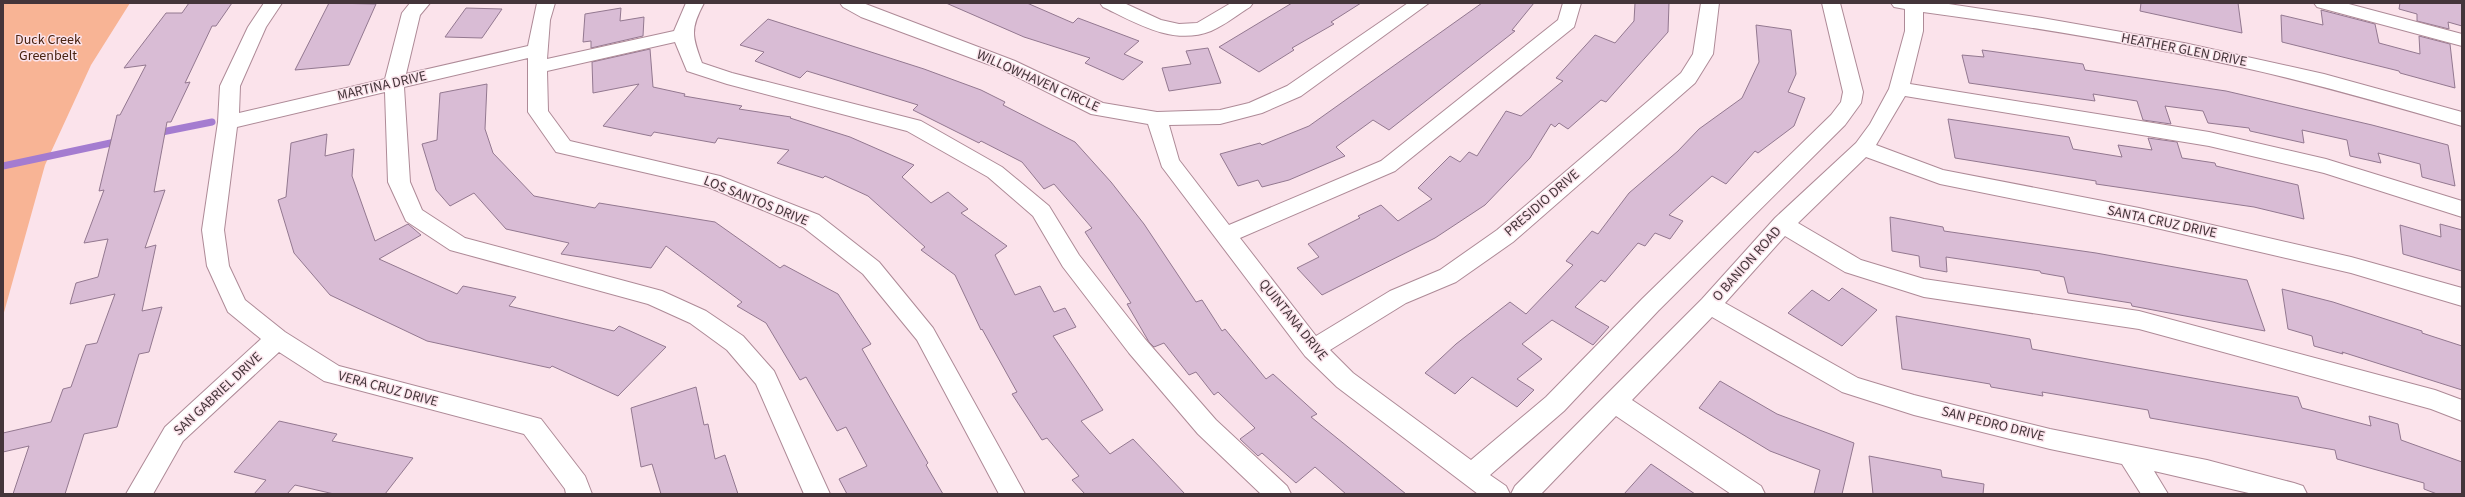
<svg xmlns="http://www.w3.org/2000/svg" width="2465" height="497" viewBox="0 0 2465 497" font-family="'Source Sans 3',sans-serif">
<rect width="100%" height="100%" fill="#fbe3eb"/>
<!-- green -->
<polygon fill="#f8b495" points="3,3 130,3 91,65 45,165 3,316"/>
<g fill="none" stroke-linecap="round" stroke-linejoin="round">
<!-- stream -->
<g stroke="#a47cd0" stroke-width="7">
<polyline points="157,133 212,122"/>
<polyline points="3,166 120,141"/>
</g>
</g>
<!-- building -->
<g fill="#d9bcd5" stroke="#937890">
<polygon points="189,3 232,3 216,26 212,26 185,83 190,82 171,122 167,122 154,192 165,190 145,248 156,245 142,311 162,307 149,352 139,354 117,427 84,434 65,494 13,494 29,446 3,452 3,433 51,422 63,389 71,387 86,345 97,343 115,294 70,304 76,283 98,277 108,239 84,243 104,190 99,191 117,115 120,115 146,65 124,68 166,13 182,13"/>
<polygon points="329,3 376,4 349,65 295,70"/>
<polygon points="946,3 1027,3 1073,23 1078,18 1139,41 1124,54 1143,62 1123,80 1085,63 1090,58 1024,37"/>
<polygon points="1292,3 1361,3 1331,22 1334,24 1292,48 1294,50 1259,72 1219,47"/>
<polygon points="1482,3 1534,3 1512,30 1515,31 1389,130 1373,120 1336,147 1345,156 1289,180 1262,187 1258,180 1238,186 1220,154 1260,143 1262,145 1309,126"/>
<polygon points="1635,3 1669,3 1668,32 1606,102 1601,100 1568,129 1559,123 1555,127 1551,124 1530,158 1485,205 1435,238 1322,295 1297,268 1319,257 1308,244 1360,218 1358,216 1381,205 1398,221 1432,199 1418,188 1450,156 1460,162 1469,152 1477,156 1506,111 1521,116 1563,81 1556,78 1595,35 1615,43 1634,21"/>
<polygon points="2141,3 2238,3 2242,33 2140,11"/>
<polygon points="2400,3 2462,3 2462,26 2448,22 2449,29 2417,21 2417,14 2399,9"/>
<polygon points="466,8 502,9 482,38 445,37"/>
<polygon points="621,8 620,21 644,17 643,36 591,48 591,41 583,42 585,14"/>
<polygon points="2321,10 2375,24 2379,43 2420,54 2419,36 2450,44 2455,88 2400,73 2399,71 2282,42 2281,15 2323,25"/>
<polygon points="768,19 924,69 981,90 1005,102 1003,105 1075,142 1111,182 1144,224 1196,302 1202,300 1222,331 1225,329 1266,379 1273,374 1317,414 1311,417 1406,494 1346,494 1315,467 1296,483 1262,453 1258,456 1240,439 1255,428 1218,392 1214,395 1196,372 1189,375 1164,343 1154,347 1149,342 1127,304 1131,303 1085,232 1092,228 1054,184 1044,189 1022,162 981,141 979,143 913,110 918,105 807,71 800,78 755,61 764,52 740,45"/>
<polygon points="1756,25 1791,30 1796,74 1788,92 1805,98 1794,126 1758,153 1755,151 1726,184 1712,176 1669,215 1683,221 1670,239 1655,233 1645,246 1638,243 1605,282 1601,280 1575,307 1609,327 1593,345 1552,320 1522,344 1542,359 1517,379 1534,390 1517,407 1472,377 1455,394 1425,373 1456,344 1510,302 1526,314 1573,265 1566,261 1592,231 1598,234 1629,193 1678,151 1699,129 1742,98 1759,62"/>
<polygon points="1208,48 1221,83 1169,91 1162,68 1191,64 1186,51"/>
<polygon points="650,49 653,87 685,94 684,96 742,106 739,109 791,117 790,118 850,137 914,165 902,177 931,203 948,192 968,209 961,213 1007,246 995,255 1015,295 1040,286 1054,312 1065,308 1076,327 1053,336 1103,410 1081,421 1110,454 1133,439 1185,494 1085,494 1072,480 1079,476 1047,438 1042,440 1012,394 1017,392 982,329 981,330 955,275 921,250 925,247 868,196 825,176 823,178 777,163 789,150 718,138 715,143 654,132 651,136 603,126 639,84 593,93 592,62"/>
<polygon points="1982,50 2083,64 2085,70 2226,91 2372,125 2448,145 2455,186 2422,177 2420,164 2378,153 2381,163 2350,156 2347,140 2302,130 2304,143 2250,131 2249,128 2208,123 2203,111 2165,106 2171,124 2143,120 2137,101 2093,94 2095,101 1969,83 1962,55 1984,57"/>
<polygon points="487,84 485,129 493,153 534,196 595,208 599,203 715,222 780,268 784,265 838,294 871,344 862,349 928,463 926,465 943,494 847,494 839,479 867,466 846,427 837,431 806,377 800,380 766,323 737,306 742,302 666,246 651,268 561,254 569,243 506,229 474,193 450,206 436,190 422,144 437,140 440,93"/>
<polygon points="1948,119 2069,137 2073,149 2122,157 2118,145 2152,150 2148,138 2177,142 2182,158 2215,163 2216,166 2298,185 2304,219 2254,207 2096,184 2096,181 1955,158"/>
<polygon points="327,134 325,156 354,149 352,176 375,241 408,224 421,235 379,259 457,294 463,286 516,297 509,306 614,331 619,326 666,347 618,396 552,366 550,368 427,341 330,295 294,253 278,200 286,197 291,143"/>
<polygon points="1890,217 1943,227 1944,231 2096,253 2247,280 2265,331 2132,306 2131,303 2068,293 2064,277 2041,273 2040,271 1946,257 1947,272 1920,267 1919,256 1892,251"/>
<polygon points="2440,224 2462,230 2462,271 2403,254 2400,225 2441,237"/>
<polygon points="1842,288 1877,310 1842,346 1788,313 1812,290 1829,301"/>
<polygon points="2282,289 2333,302 2422,331 2422,333 2462,346 2462,390 2342,352 2343,354 2314,346 2312,336 2288,329"/>
<polygon points="1896,316 2030,339 2032,349 2298,397 2302,408 2371,426 2369,416 2398,424 2401,440 2462,462 2462,494 2437,494 2424,489 2424,483 2337,459 2335,450 2150,418 2148,410 2042,392 2043,396 1991,387 1990,384 1902,369"/>
<polygon points="1720,381 1777,414 1854,443 1842,494 1814,494 1820,470 1770,451 1699,408"/>
<polygon points="696,387 704,425 708,424 715,459 725,455 738,494 661,494 652,464 641,467 631,408"/>
<polygon points="279,421 337,434 332,441 413,458 385,494 334,494 295,485 287,494 254,494 266,480 234,472"/>
<polygon points="1869,456 1941,470 1942,477 1984,484 1983,494 1873,494"/>
<polygon points="1651,464 1695,494 1624,494"/>
</g>
<g fill="none" stroke-linecap="round" stroke-linejoin="round">
<!-- minor casing -->
<g stroke="#ae8a97" stroke-width="2">
<g id="minor">
<path d="M264,3H282L266,27L240,86L239,113L385,79L402,13L410,3H430L420,15L406,74L528,46L537,3H555L550,20L547,59L674,31L686,3H704C690,29 692,36 702,63L732,73L921,121L1002,167L1049,206L1079,255L1145,339L1216,420L1287,486L1291,494H1261L1198,434L1129,353L1063,267L1033,216L988,177L907,131L727,84L687,71L675,42L547,71L548,111L570,141L720,176L819,215L879,262L933,328L1025,494H999L917,340L863,274L803,227L708,187L556,152L528,112V58L404,87L410,182L422,210L465,238L662,291L706,311L743,336L774,371L830,494H804L756,384L727,350L690,323L648,304L450,250L406,221L388,182L385,92L237,127L224,230L229,266L245,300L285,332L339,366L541,419L585,476L592,494H566L565,489L524,434L324,381L279,352L183,441L153,494H126L165,427L261,339L228,312L207,266L202,230L218,122L220,86L248,27Z"/>
<polygon points="840,3 863,3 1015,61 1103,103 1157,112 1220,110 1249,103 1287,86 1408,3 1429,3 1301,96 1262,113 1220,124 1169,125 1179,160 1229,225 1381,161 1558,20 1563,3 1581,3 1574,27 1395,171 1240,238 1316,336 1390,291 1440,270 1497,230 1681,73 1693,54 1701,3 1719,3 1713,54 1695,83 1513,242 1456,282 1406,303 1330,350 1353,373 1471,460 1546,397 1642,299 1831,115 1841,102 1843,92 1822,3 1840,3 1863,92 1861,103 1845,125 1658,311 1564,411 1490,475 1506,486 1510,494 1478,494 1337,387 1305,356 1162,167 1148,124 1091,114 1001,69 861,17 843,7"/>
<path d="M1100,3H1124L1161,20L1179,24L1197,23L1231,3H1253L1250,7C1237,15 1225,25 1211,31C1173,46 1136,23 1103,7Z"/>
<path d="M1891,3H1942L2042,18L2184,43L2324,74L2462,112V126C2393,106 2324,86 2254,70C2145,45 2034,27 1923,12V31L1910,84L2209,132L2326,159L2462,201V217L2324,173L2209,146L1905,96L1876,145L1943,170L2139,208L2351,257L2462,288V306L2351,273L2139,224L1940,184L1866,157L1798,223L1861,260L1924,279L2139,311L2435,390L2462,400V421L2431,409L2139,329L1924,297L1845,272L1785,236L1725,303L1858,378L1914,395L2050,429L2207,460L2294,483L2303,486L2307,494H2253L2154,471L2168,494H2141L2122,464L2050,449L1914,415L1842,392L1712,317L1632,400L1761,486L1765,494H1731L1616,416L1541,494H1511L1515,486L1702,299L1775,218L1856,143L1870,124L1889,89L1905,31V9L1894,7Z"/>
<polygon points="2314,3 2345,3 2462,34 2462,46 2317,7"/>
</g>
</g>
<!-- minor -->
<use href="#minor" fill="#fff" fill-rule="evenodd"/>
</g>
<g text-anchor="middle" dominant-baseline="central" stroke-width="3" stroke-linejoin="round" paint-order="stroke">
<!-- park labels -->
<g font-size="14" fill="#482311" stroke="#fbe3eb">
<text x="48" y="40">Duck Creek<tspan x="48" dy="16">Greenbelt</tspan></text>
</g>
<!-- street labels -->
<g font-size="14" fill="#44353a" stroke="#fbe3eb">
<text transform="translate(2184 50) rotate(11)">HEATHER GLEN DRIVE</text>
<text transform="translate(1038 81) rotate(24)">WILLOWHAVEN CIRCLE</text>
<text transform="translate(382 86) rotate(-13)">MARTINA DRIVE</text>
<text transform="translate(756 201) rotate(22)">LOS SANTOS DRIVE</text>
<text transform="translate(1542 203) rotate(-41)">PRESIDIO DRIVE</text>
<text transform="translate(2162 222) rotate(12)">SANTA CRUZ DRIVE</text>
<text transform="translate(1747 264) rotate(-48)">O BANION ROAD</text>
<text transform="translate(1293 320) rotate(51)">QUINTANA DRIVE</text>
<text transform="translate(388 389) rotate(15)">VERA CRUZ DRIVE</text>
<text transform="translate(218 394) rotate(-43)">SAN GABRIEL DRIVE</text>
<text transform="translate(1993 424) rotate(14)">SAN PEDRO DRIVE</text>
</g>
</g>
<!-- border -->
<rect width="2465" height="497" fill="none" stroke="#44353a" stroke-width="8"/>
</svg>
